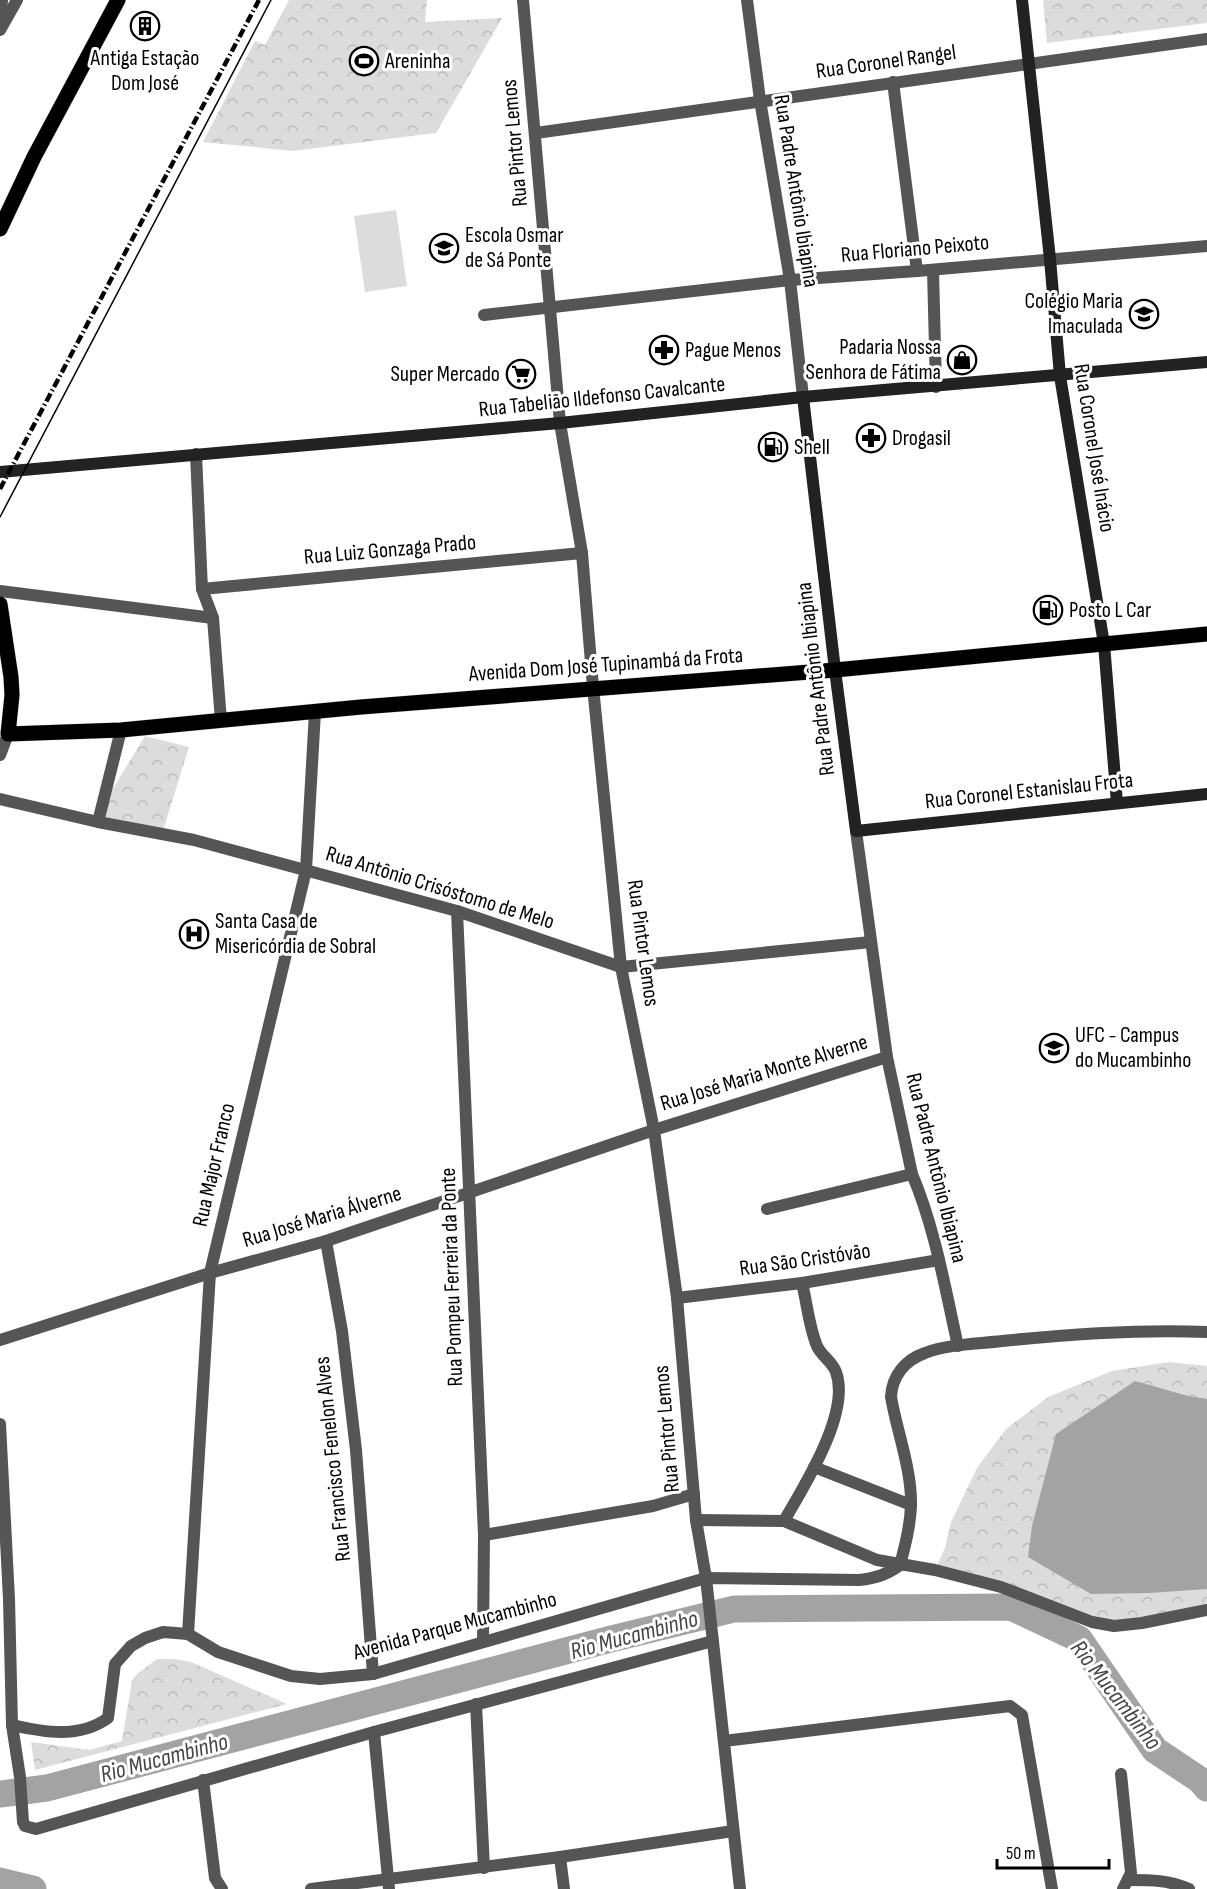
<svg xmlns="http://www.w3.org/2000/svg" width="1207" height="1889" viewBox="0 0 1207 1889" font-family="'Sofia Sans Condensed',sans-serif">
<defs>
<pattern id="park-crowns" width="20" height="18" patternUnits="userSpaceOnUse" patternTransform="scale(1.5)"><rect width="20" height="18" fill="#dcdcdc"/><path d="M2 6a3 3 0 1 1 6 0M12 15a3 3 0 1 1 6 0" fill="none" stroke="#bbb"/></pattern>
</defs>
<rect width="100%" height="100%" fill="#fff"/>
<!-- grass -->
<polygon fill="#dcdcdc" points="396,210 407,286 365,292 354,216"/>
<!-- park -->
<g fill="url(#park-crowns)">
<polygon points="289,0 427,0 425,22 502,18 436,133 293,151 203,142 255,41 265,45"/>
<polygon points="1043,0 1207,0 1207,23 1047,43"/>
<polygon points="145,736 189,747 161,837 104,818 109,795"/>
<polygon points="1169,1362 1207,1366 1207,1610 1114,1626 935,1570 945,1548 951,1522 977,1468 1006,1429 1048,1397 1112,1371"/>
<polygon points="157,1659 175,1659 191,1662 287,1704 35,1770 31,1742 89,1750 122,1741 132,1680 137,1674"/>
</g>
<!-- water -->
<polygon fill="#a3a3a3" points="1135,1381 1188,1396 1207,1399 1207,1589 1149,1593 1091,1594 1028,1557 1032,1526 1056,1434"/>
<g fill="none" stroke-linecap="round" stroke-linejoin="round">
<!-- river -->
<g stroke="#a3a3a3" stroke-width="27">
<polyline points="0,1794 47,1788 611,1639 734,1609 1011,1607 1079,1639 1155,1750 1200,1780 1207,1788"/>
<polyline points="0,1881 33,1889"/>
</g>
<!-- primary casing -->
<g stroke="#dbdbdb" stroke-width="16">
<g id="primary">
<polyline points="0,229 34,157 118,0"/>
<polyline points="0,604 11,677 12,695 8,734 121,730 361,707 835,670 1207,634"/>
</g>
</g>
<!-- street -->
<g stroke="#555" stroke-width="12">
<polyline points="523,0 560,423 582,553 593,687 621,967 654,1130 677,1298 696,1520 706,1578 740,1889"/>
<polyline points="747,0 760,100 790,280 803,397"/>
<polyline points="0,26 2,0"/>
<polyline points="0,30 17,0"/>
<polyline points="893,82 917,271"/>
<polyline points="536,133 1207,39"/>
<polyline points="933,270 936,387"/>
<polyline points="484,315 790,280 917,271 1207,246"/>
<polyline points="196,454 202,589 213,618 221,721"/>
<polyline points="202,589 582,553"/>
<polyline points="0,591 213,618"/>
<polyline points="0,755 8,734"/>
<polyline points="0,799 98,822 194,840 457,911 621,967 871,942"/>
<polyline points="98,822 121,730"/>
<path d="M856,831L887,1057L912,1174C935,1228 945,1288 958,1346"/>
<polyline points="457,911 484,1535 483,1641"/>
<polyline points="767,1209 912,1174"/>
<polyline points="326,1241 342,1331 356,1450 373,1674"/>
<polyline points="677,1298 802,1283 939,1260"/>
<polyline points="0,1340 210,1273 326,1241 654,1130 887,1057"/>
<polyline points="0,1424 9,1599 12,1725 20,1777 23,1822 25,1826 36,1829 374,1732 713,1641"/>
<polyline points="814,1467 911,1505"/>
<polyline points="696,1520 784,1521 877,1560 935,1570 1001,1587 1092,1622 1114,1626 1142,1623 1207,1610"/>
<path d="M784,1521C804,1486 851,1413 836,1372C832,1361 822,1357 817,1346C809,1327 807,1303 802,1283"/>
<polyline points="484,1535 653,1506 694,1494"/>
<path d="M900,1565C905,1546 910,1527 911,1506C912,1470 897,1432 891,1397C892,1376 905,1360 925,1353C948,1344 977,1344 1002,1341C1070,1334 1138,1329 1207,1332"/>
<polyline points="188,1634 210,1273 306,870 315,712"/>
<polyline points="476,1704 484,1868"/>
<path d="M12,1725C43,1732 79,1739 108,1718L115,1664L131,1646L145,1638L163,1632L188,1634L218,1652L291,1676L320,1679L373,1674L706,1578L859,1580C876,1578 886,1575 900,1565"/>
<polyline points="374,1732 389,1889"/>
<polyline points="724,1741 1010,1706 1022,1715 1052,1889"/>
<polyline points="1121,1774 1131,1873 1123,1889"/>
<polyline points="203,1780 215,1878 222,1889"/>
<polyline points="560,1857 564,1889"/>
<path d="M1129,1880C1151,1880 1169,1880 1189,1889"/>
<polyline points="311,1889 560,1857 733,1831"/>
</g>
<!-- secondary -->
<g stroke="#222" stroke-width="12">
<polyline points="1022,0 1050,259 1060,376 1104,644 1117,803"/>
<polyline points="803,397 835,670 856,831 1207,794"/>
<polyline points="0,472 560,423 803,397 1207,362"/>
</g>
<!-- primary -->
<use href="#primary" stroke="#000" stroke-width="15"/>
<!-- tram -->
<polyline stroke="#000" stroke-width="1.5" points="0,517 271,0"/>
<!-- rail -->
<polyline stroke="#000" stroke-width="4.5" stroke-dasharray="9 3 1.5 3" stroke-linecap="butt" points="0,489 259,0"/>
</g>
<!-- icons -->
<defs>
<g id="building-ring" transform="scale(1.5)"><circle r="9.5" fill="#fff" stroke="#000" stroke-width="1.5"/><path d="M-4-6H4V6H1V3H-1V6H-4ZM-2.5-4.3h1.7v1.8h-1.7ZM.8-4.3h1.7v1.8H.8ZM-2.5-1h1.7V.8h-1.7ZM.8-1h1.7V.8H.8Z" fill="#000"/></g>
<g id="stadium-ring" transform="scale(1.5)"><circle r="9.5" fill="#fff" stroke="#000" stroke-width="1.5"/><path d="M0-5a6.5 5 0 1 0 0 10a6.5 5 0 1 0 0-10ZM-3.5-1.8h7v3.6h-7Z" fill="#000"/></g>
<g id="school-ring" transform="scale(1.5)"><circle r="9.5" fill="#fff" stroke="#000" stroke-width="1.5"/><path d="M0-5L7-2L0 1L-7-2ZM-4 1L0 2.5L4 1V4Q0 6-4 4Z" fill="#000"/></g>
<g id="pharmacy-ring" transform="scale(1.5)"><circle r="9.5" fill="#fff" stroke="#000" stroke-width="1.5"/><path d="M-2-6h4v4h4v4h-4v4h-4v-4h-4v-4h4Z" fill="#000"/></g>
<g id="shop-ring" transform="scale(1.5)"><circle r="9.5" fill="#fff" stroke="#000" stroke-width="1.5"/><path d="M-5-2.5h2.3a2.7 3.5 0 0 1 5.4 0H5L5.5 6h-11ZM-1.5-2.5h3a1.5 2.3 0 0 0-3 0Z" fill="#000"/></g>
<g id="supermarket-ring" transform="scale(1.5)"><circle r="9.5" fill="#fff" stroke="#000" stroke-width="1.5"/><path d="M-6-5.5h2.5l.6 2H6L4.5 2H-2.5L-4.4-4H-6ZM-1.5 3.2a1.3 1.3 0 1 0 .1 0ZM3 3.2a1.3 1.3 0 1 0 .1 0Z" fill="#000"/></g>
<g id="fuel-ring" transform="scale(1.5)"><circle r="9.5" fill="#fff" stroke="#000" stroke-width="1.5"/><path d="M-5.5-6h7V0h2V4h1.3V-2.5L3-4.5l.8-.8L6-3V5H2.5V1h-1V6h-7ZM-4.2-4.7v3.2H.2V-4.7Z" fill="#000"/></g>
<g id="hospital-ring" transform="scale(1.5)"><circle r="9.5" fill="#fff" stroke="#000" stroke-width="1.5"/><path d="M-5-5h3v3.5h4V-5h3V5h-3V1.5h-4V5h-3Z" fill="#000"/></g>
<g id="university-ring" transform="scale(1.5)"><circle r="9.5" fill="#fff" stroke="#000" stroke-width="1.5"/><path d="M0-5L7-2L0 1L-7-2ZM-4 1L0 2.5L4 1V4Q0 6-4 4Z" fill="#000"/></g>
</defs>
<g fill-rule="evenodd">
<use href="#building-ring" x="145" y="26"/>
<use href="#stadium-ring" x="364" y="61"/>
<use href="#school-ring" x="444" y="248"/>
<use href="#school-ring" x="1144" y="314"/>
<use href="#pharmacy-ring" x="664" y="350"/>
<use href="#shop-ring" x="962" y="360"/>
<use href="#supermarket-ring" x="521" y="374"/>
<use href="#pharmacy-ring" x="871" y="438"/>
<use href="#fuel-ring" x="773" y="447"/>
<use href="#fuel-ring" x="1048" y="610"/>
<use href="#hospital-ring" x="194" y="934"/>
<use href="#university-ring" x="1054" y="1048"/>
</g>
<g text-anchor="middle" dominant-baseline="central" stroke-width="6" stroke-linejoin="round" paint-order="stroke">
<!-- poi labels -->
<g font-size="22" fill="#000" stroke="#fff" text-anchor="start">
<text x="145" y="58" text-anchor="middle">Antiga Estação<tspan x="145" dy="25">Dom José</tspan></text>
<text x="385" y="61">Areninha</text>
<text x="465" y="235">Escola Osmar<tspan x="465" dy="25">de Sá Ponte</tspan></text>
<text x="1123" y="301" text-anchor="end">Colégio Maria<tspan x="1123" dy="25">Imaculada</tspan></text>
<text x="941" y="347" text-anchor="end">Padaria Nossa<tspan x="941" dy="25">Senhora de Fátima</tspan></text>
<text x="685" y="350">Pague Menos</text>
<text x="500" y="374" text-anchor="end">Super Mercado</text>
<text x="892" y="438">Drogasil</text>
<text x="794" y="447">Shell</text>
<text x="1069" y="610">Posto L Car</text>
<text x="215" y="921">Santa Casa de<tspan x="215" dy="25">Misericórdia de Sobral</tspan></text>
<text x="1075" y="1035">UFC - Campus<tspan x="1075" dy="25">do Mucambinho</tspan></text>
</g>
<!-- street labels -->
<g font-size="22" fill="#000" stroke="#fff">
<text transform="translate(886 62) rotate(-8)">Rua Coronel Rangel</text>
<text transform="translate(515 143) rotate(-95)">Rua Pintor Lemos</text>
<text transform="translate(796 191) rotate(81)">Rua Padre Antônio Ibiapina</text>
<text transform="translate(915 249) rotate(-5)">Rua Floriano Peixoto</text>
<text transform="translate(602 397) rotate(-6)">Rua Tabelião Ildefonso Cavalcante</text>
<text transform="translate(1094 448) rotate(81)">Rua Coronel José Inácio</text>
<text transform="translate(390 550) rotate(-5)">Rua Luiz Gonzaga Prado</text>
<text transform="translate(606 665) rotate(-4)">Avenida Dom José Tupinambá da Frota</text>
<text transform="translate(816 679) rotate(-97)">Rua Padre Antônio Ibiapina</text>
<text transform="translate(1029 791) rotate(-6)">Rua Coronel Estanislau Frota</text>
<text transform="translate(440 888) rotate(17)">Rua Antônio Crisóstomo de Melo</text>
<text transform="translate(643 943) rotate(82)">Rua Pintor Lemos</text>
<text transform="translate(764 1073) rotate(-17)">Rua José Maria Monte Alverne</text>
<text transform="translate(214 1165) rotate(-77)">Rua Major Franco</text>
<text transform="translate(936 1168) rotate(76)">Rua Padre Antônio Ibiapina</text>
<text transform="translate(322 1217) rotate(-17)">Rua José Maria Álverne</text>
<text transform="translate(805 1260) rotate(-8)">Rua São Cristóvão</text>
<text transform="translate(452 1277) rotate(-92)">Rua Pompeu Ferreira da Ponte</text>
<text transform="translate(667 1429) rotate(-95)">Rua Pintor Lemos</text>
<text transform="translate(333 1459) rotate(-96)">Rua Francisco Fenelon Alves</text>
<text transform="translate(455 1626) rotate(-15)">Avenida Parque Mucambinho</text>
</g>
<!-- water labels -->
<g font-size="24" font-style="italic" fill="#444" stroke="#fff">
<text transform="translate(634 1635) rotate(-15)">Rio Mucambinho</text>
<text transform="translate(1116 1695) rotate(52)">Rio Mucambinho</text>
<text transform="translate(164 1758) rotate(-15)">Rio Mucambinho</text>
</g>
</g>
<!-- scale -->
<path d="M997 1859v9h112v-9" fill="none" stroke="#000000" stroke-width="3"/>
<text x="1006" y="1859" font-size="18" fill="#000000" stroke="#ffffff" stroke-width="4.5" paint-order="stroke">50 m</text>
</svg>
